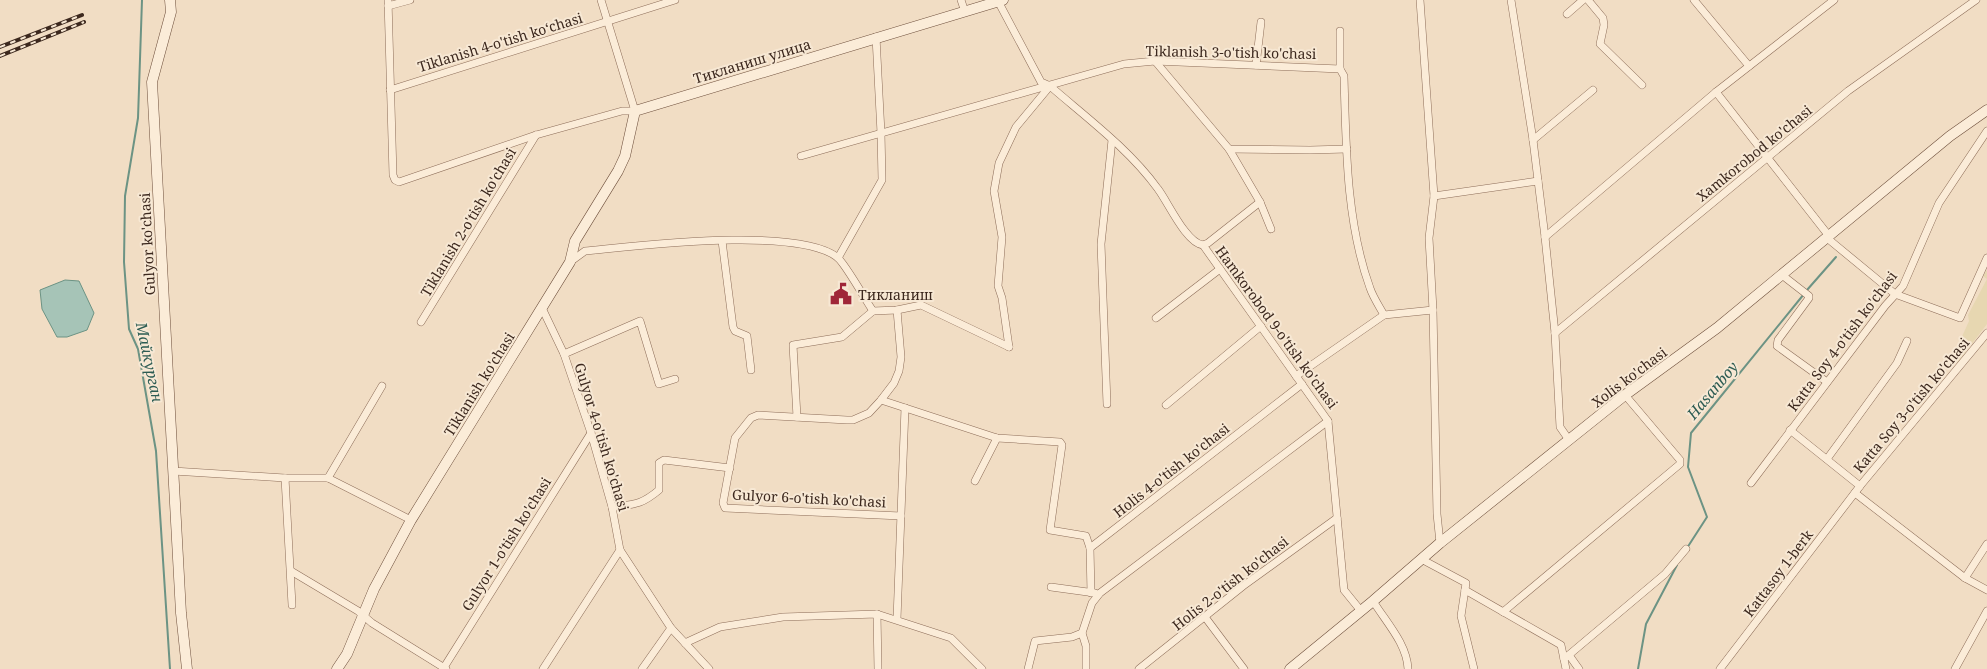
<svg xmlns="http://www.w3.org/2000/svg" width="1987" height="669" viewBox="0 0 1987 669" font-family="'Noto Serif',serif">
<rect width="100%" height="100%" fill="#f1ddc4"/>
<!-- farmland -->
<polygon fill="#e7d7b1" points="1987,270 1987,324 1958,362 1952,359 1969,321 1968,315 1987,279 1983,276"/>
<!-- water -->
<polygon fill="#a6c4b7" stroke="#6c9384" points="65,280 79,281 94,313 87,330 67,337 57,337 42,309 40,290"/>
<g fill="none" stroke-linecap="round" stroke-linejoin="round">
<!-- stream -->
<g stroke="#6c9384" stroke-width="2">
<polyline points="142,0 138,118 125,196 124,262 129,329 138,349 156,451 170,669"/>
<polyline points="1807,290 1836,257"/>
<polyline points="1687,548 1707,517 1688,467 1691,433 1804,294"/>
<polyline points="1638,669 1646,624 1677,565"/>
</g>
<!-- street casing -->
<g stroke="#8d6d59" stroke-width="8">
<g id="street">
<polyline points="388,0 393,175 395,180 399,182 536,135 622,111 635,111 601,0"/>
<polyline points="961,0 965,12"/>
<polyline points="1420,0 1434,196 1429,238 1433,310 1437,514 1440,543"/>
<polyline points="1511,0 1533,140 1545,237 1555,333 1560,427 1569,440"/>
<polyline points="1588,0 1603,18 1604,25 1600,44 1642,85"/>
<polyline points="1694,0 1749,66"/>
<path d="M998,1L1041,82L1050,86C1087,118 1129,149 1158,189C1168,202 1186,243 1203,245L1328,421L1344,590L1361,611"/>
<polyline points="388,6 410,0"/>
<polyline points="1567,14 1583,0"/>
<polyline points="1155,61 1229,149 1310,150 1347,149"/>
<polyline points="1256,65 1261,22"/>
<polyline points="1340,69 1340,31"/>
<polyline points="390,90 675,0"/>
<polyline points="1716,92 1829,236"/>
<polyline points="1533,140 1593,90"/>
<polyline points="1229,149 1260,202 1271,229"/>
<path d="M801,156L1124,64L1155,61L1340,69L1344,76C1346,145 1346,222 1370,288C1373,297 1379,306 1384,315L1433,310"/>
<polyline points="1434,196 1538,181"/>
<polyline points="1545,237 1716,92 1834,0"/>
<polyline points="1827,238 1895,294 1960,318 1987,258"/>
<polyline points="722,241 733,327 735,331 747,336 751,370"/>
<polyline points="1203,245 1208,243 1260,202"/>
<polyline points="838,258 882,180 881,133 876,37"/>
<path d="M570,262L585,251C639,246 796,226 837,257C845,263 866,301 873,311L897,310L921,305L1009,347"/>
<polyline points="1782,275 1809,296 1809,298 1778,340 1777,346 1827,382"/>
<polyline points="542,308 564,354 591,433 612,507 620,550 671,628 709,669"/>
<polyline points="897,310 901,357 899,371 894,383 881,400 869,413 853,420 847,420 758,415 751,418 735,438 723,503 725,508 901,516"/>
<polyline points="1156,318 1220,269"/>
<polyline points="421,322 536,135"/>
<polyline points="1555,333 1848,91 1976,0"/>
<polyline points="1009,347 1002,298 998,286 1002,237 994,191 999,163 1016,127 1050,86"/>
<polyline points="564,354 640,321 659,384 675,379"/>
<polyline points="1296,376 1384,315"/>
<polyline points="881,400 997,438 1060,442 1062,445 1050,530 1086,536 1090,548"/>
<polyline points="1107,404 1101,244 1112,140"/>
<polyline points="1166,405 1261,326"/>
<polyline points="797,417 793,345 842,337 873,311"/>
<polyline points="1790,430 1860,486"/>
<polyline points="1827,459 1897,363 1907,341"/>
<polyline points="173,471 285,478 328,478 411,520"/>
<polyline points="285,478 292,605"/>
<polyline points="328,478 382,386"/>
<polyline points="975,481 997,438"/>
<polyline points="1751,483 1885,306 1903,286 1939,203 1987,131"/>
<polyline points="1855,493 1965,578 1987,590"/>
<path d="M612,507C635,504 641,505 659,490V463L664,460L730,468"/>
<polyline points="1423,560 1466,583 1461,616 1474,669"/>
<polyline points="291,571 358,611 372,623 446,669"/>
<polyline points="1965,578 1987,544"/>
<polyline points="1051,587 1095,593"/>
<polyline points="1465,590 1561,645 1566,669"/>
<polyline points="1091,593 1090,548 1302,384"/>
<path d="M1373,601C1386,622 1407,644 1408,669"/>
<polyline points="1503,612 1680,464 1680,460 1625,395"/>
<polyline points="877,614 878,669"/>
<polyline points="1205,617 1244,669"/>
<polyline points="897,619 905,408"/>
<polyline points="685,643 720,627 783,617 877,614 951,638 982,669"/>
<polyline points="1569,655 1579,669"/>
<polyline points="1564,659 1665,574 1686,549"/>
<polyline points="443,669 591,433"/>
<polyline points="543,669 620,550"/>
<polyline points="642,669 671,628"/>
<polyline points="1028,669 1035,641 1072,637 1082,633"/>
<polyline points="1086,669 1086,646 1082,633 1092,603 1100,593 1328,421"/>
<polyline points="1139,669 1243,586 1337,518"/>
<polyline points="1720,669 1860,486 1987,333"/>
<polyline points="1955,669 1987,611"/>
</g>
</g>
<!-- secondary casing -->
<g stroke="#6e4f3c" stroke-width="11">
<g id="secondary">
<polyline points="170,0 171,12 152,82 181,613 187,669"/>
<polyline points="337,669 347,654 374,589 411,520 570,262 575,241 618,171 625,156 635,111 1003,0"/>
<polyline points="1290,669 1373,601 1440,543 1625,395 1717,328 1950,136 1987,110"/>
</g>
</g>
<!-- street -->
<use href="#street" stroke="#fbecd8" stroke-width="7"/>
<!-- secondary -->
<use href="#secondary" stroke="#fbecd8" stroke-width="10"/>
<!-- rail casing -->
<g stroke="#3c281e" stroke-width="4">
<g id="rail">
<polyline points="0,47 82,15"/>
<polyline points="0,56 84,22"/>
</g>
</g>
<!-- rail -->
<use href="#rail" stroke="#f7e8d4" stroke-width="2" stroke-dasharray="5.5" stroke-linecap="butt"/>
</g>
<!-- icons -->
<defs>
<g id="civic-bare" transform="scale(1.725)"><path d="M-.6-6.5H3V-4.5H.6V-3L4-1V1h2V6H-6V1h2V-1L-.6-3ZM-1.2 2.5V6h2.4V2.5Z" fill="#9f2638" stroke="#f7e8d4" stroke-width="2.5" paint-order="stroke"/></g>
</defs>
<g fill-rule="evenodd">
<use href="#civic-bare" x="841" y="294"/>
</g>
<g text-anchor="middle" dominant-baseline="central" stroke-width="4" stroke-linejoin="round" paint-order="stroke">
<!-- street labels -->
<g font-size="14" fill="#3c281e" stroke="#f7e8d4">
<text transform="translate(500 42) rotate(-17)">Tiklanish 4-o'tish ko‘chasi</text>
<text transform="translate(1231 52) rotate(1)">Tiklanish 3-o'tish ko'chasi</text>
<text transform="translate(752 61) rotate(-17)">Тикланиш улица</text>
<text transform="translate(1754 153) rotate(-39)">Xamkorobod ko'chasi</text>
<text transform="translate(468 222) rotate(-59)">Tiklanish 2-o'tish ko'chasi</text>
<text transform="translate(147 244) rotate(-93)">Gulyor ko'chasi</text>
<text transform="translate(1277 327) rotate(54)">Hamkorobod 9-o'tish ko'chasi</text>
<text transform="translate(1842 341) rotate(-53)">Katta Soy 4-o'tish ko'chasi</text>
<text transform="translate(1629 377) rotate(-37)">Xolis ko'chasi</text>
<text transform="translate(479 384) rotate(-58)">Tiklanish ko'chasi</text>
<text transform="translate(1911 405) rotate(-50)">Katta Soy 3-o'tish ko'chasi</text>
<text transform="translate(602 437) rotate(73)">Gulyor 4-o'tish ko'chasi</text>
<text transform="translate(1171 470) rotate(-38)">Holis 4-o'tish ko'chasi</text>
<text transform="translate(809 498) rotate(3)">Gulyor 6-o'tish ko'chasi</text>
<text transform="translate(506 544) rotate(-58)">Gulyor 1-o'tish ko'chasi</text>
<text transform="translate(1778 573) rotate(-53)">Kattasoy 1-berk</text>
<text transform="translate(1230 583) rotate(-38)">Holis 2-o'tish ko'chasi</text>
</g>
<!-- poi labels -->
<g font-size="14" fill="#3c281e" stroke="#f7e8d4" text-anchor="start">
<text x="858" y="294">Тикланиш</text>
</g>
<!-- water labels -->
<g font-size="15" font-style="italic" fill="#2d5c53" stroke="#f7e8d4">
<text transform="translate(150 362) rotate(78)">Майкурган</text>
<text transform="translate(1712 390) rotate(-50)">Hasanboy</text>
</g>
</g>
</svg>
